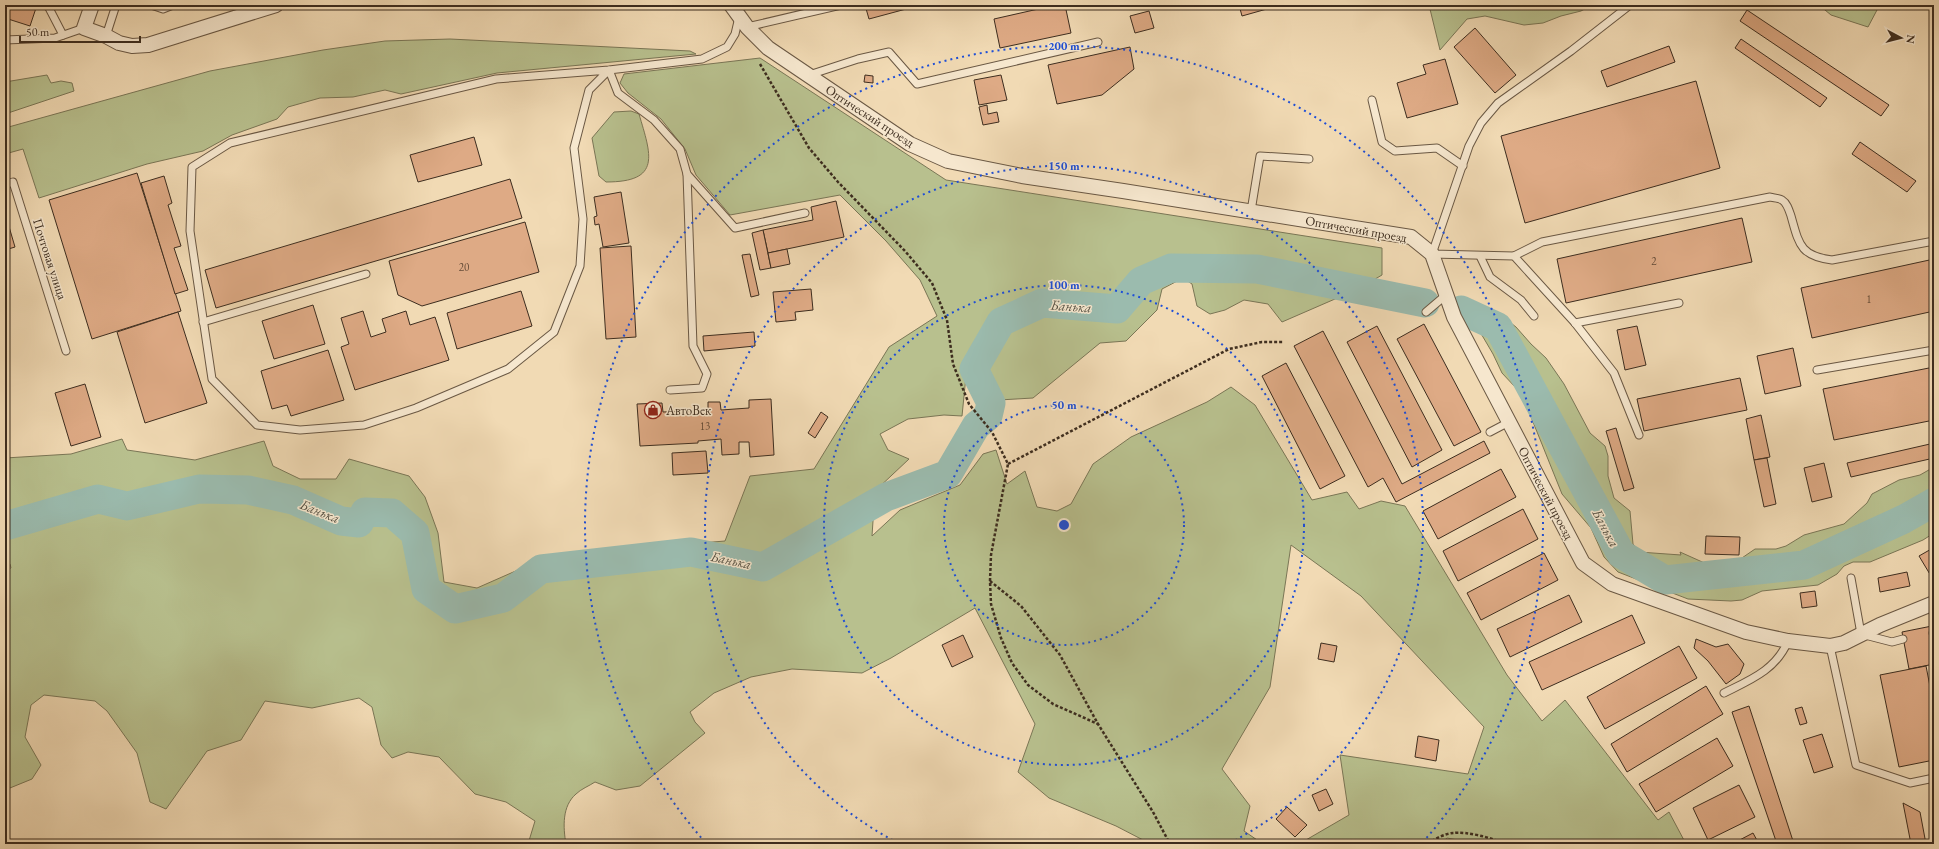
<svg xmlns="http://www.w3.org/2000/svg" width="1939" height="849" viewBox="0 0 1939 849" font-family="'EB Garamond',serif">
<rect width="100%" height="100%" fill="#f1dab4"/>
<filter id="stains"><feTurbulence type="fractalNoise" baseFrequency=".005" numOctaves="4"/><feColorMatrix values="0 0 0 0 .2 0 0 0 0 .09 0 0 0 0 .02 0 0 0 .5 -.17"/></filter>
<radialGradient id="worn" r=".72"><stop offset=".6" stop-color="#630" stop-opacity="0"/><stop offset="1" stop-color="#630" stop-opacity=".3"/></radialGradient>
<!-- green -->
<g fill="#b8c08e" stroke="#7a7656">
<polygon points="628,5 704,5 705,7 665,8"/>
<polygon points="1429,5 1592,5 1581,11 1561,16 1543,23 1524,25 1485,16 1467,19 1440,50"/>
<polygon points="1819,5 1878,5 1877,10 1868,27 1831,15"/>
<polygon points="450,39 690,51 696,54 497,73 401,94 385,90 353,97 320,98 288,107 277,119 232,135 203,151 147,164 39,198 23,149 5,154 5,128 210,71 323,50 385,41"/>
<path d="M760,58L946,180L1382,248V275L1358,289L1282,322L1268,304L1244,300L1225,310L1210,314L1197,306L1192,284L1183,278L1162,289L1157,310L1126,341L1100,343L1033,398L999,400L967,366L962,416L944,415L908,419L880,434L888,450L909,459L875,491L872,536L900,510L960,485L983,454L996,450L1007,484L1025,471L1037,507L1057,511L1071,504L1093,464L1131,437L1207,402L1231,387L1255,405L1312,500L1347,492L1359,509L1381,501L1405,506L1507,675L1542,721L1565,700L1658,820L1669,812L1686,844H1478L1447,838L1440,844H1299L1349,815L1340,755L1468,774L1484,727L1361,596L1291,545L1270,687L1222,769L1250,806L1244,831L1263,844H1145L1143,840L1116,826L1049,798L1018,772L1035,724L975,608L891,658L862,673L792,669L751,677L714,693L690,712L695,722L705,733L640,786L616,790L595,782C589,786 581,789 576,794C562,806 563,827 566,844H528L535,821L506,802L475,794L439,757L408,752L392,758L381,745L372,707L359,698L312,708L265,701L241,740L207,751L166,809L150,802L137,753L107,711L95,701L44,695L31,705L25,737L41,765L32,779L5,790V570L11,568L10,564L5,559V458L71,454L122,439L127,450L195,460L264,441L273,466L300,479H336L349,459L409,476L425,497L438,533L444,582L477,588L527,566L582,553L725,541L750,476L814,469L889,347L937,316L920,280L886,241L840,195L730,215L696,175L685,149L661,119L628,93L620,83L624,74Z"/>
<polygon points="47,75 51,83 61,81 72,83 74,91 5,114 5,82"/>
<path d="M631,111L639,114C651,155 662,182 606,182L599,176L592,138L614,112Z"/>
<polygon points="1461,310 1499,314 1516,327 1531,344 1546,358 1564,384 1590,433 1605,446 1608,456 1608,476 1614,498 1630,511 1633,544 1639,552 1681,555 1680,552 1709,565 1729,563 1739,560 1755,549 1776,549 1786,546 1804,535 1844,524 1867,503 1872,494 1899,480 1920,475 1934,467 1934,533 1923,540 1870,562 1853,562 1844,566 1837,574 1818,585 1762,591 1742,600 1731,601 1688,599 1618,572 1604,557 1591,528 1562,494 1527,407 1516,388 1502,373 1493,354 1476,325"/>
</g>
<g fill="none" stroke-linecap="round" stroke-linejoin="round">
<!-- river -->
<g stroke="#9bbbae" stroke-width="29">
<polyline points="1461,310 1498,327 1621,554 1665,580 1804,565 1904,519 1934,502"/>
<polyline points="5,526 98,499 127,506 199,489 248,490 293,500 341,521 359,523 365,512 392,513 415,533 426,589 455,609 503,598 541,569 691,552 763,567 886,497 948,474 976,426 988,416 991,403 974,369 1001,322 1042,303 1117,309 1141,281 1171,268 1257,269 1425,303"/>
</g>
</g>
<!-- building -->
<g fill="#deaa85" stroke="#3d2d1f">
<polygon points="5,5 37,5 30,26 5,18"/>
<polygon points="865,5 921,5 869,19"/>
<polygon points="1056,5 1065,5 1071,33 1000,48 994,19"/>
<polygon points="1239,5 1281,5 1242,16"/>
<polygon points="1747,10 1889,105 1881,116 1740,21"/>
<polygon points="1149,11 1154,28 1135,33 1130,16"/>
<polygon points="1475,28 1516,75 1495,93 1454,47"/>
<polygon points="1741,39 1827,98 1820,107 1735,48"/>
<polygon points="1669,46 1675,62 1607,87 1601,71"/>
<polygon points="1130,47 1134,69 1102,95 1057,104 1048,65"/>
<polygon points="1445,59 1458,104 1407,118 1397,83 1426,74 1423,65"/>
<polygon points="865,75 873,76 873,83 864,82"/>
<polygon points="1001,75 1007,100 979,105 974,80"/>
<polygon points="1696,81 1720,168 1525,223 1501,136"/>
<polygon points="987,105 988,114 997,112 999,122 983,125 979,107"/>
<polygon points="474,137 482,165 418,182 410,155"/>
<polygon points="1860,142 1916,181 1907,192 1852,154"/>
<polygon points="137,173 181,311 92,339 49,200"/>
<polygon points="164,176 172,203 168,205 181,246 174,248 188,290 175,294 141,183"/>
<polygon points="510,179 522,218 216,308 205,270"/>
<polygon points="621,192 629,243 603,247 599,224 595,225 594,217 597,216 594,197"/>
<polygon points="836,201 844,237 768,253 763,230 813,220 811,207"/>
<polygon points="5,213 15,247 5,250"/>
<polygon points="1742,218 1752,262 1566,303 1557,259"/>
<polygon points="525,222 539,272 422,306 398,295 389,261"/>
<polygon points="763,230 771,268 760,270 752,233"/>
<polygon points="631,246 636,337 606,339 600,248"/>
<polygon points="787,249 790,264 771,268 768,253"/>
<polygon points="750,254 759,295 751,297 742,255"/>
<polygon points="1934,259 1934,311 1812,338 1801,288"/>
<polygon points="811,289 813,310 795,312 796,320 776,322 773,292"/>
<polygon points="521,291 532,326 457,349 447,313"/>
<polygon points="313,305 325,344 274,359 262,321"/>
<polygon points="363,311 371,337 386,332 382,319 406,311 410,325 435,317 449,360 355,390 341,347 349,344 341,318"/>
<polygon points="178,312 207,403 145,423 117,332"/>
<polygon points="1424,324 1481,432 1454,446 1397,339"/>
<polygon points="1377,326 1442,450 1412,467 1347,342"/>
<polygon points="1637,326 1646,365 1625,370 1617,330"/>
<polygon points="1323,331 1402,484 1484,441 1490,453 1396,502 1383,478 1368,487 1294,346"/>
<polygon points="754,332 755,346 704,351 703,336"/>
<polygon points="1793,348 1801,386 1765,394 1757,356"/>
<polygon points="328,350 344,400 291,416 287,405 272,409 261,371"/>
<polygon points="1286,363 1345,476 1320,489 1262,376"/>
<polygon points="1934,367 1934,420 1834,440 1823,389"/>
<polygon points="1740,378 1747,410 1644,431 1637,399"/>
<polygon points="85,384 101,437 71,446 55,393"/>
<polygon points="771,399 774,455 750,457 749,442 739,442 739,454 722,455 721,439 698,441 698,443 640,446 637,404 662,403 663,412 708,410 708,402 720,402 721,410 749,408 749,400"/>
<polygon points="821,412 828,417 815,438 808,433"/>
<polygon points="1761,415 1770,457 1754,460 1746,419"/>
<polygon points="1616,428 1634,488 1624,491 1606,431"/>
<polygon points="1934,442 1934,458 1851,477 1847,463 1930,444"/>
<polygon points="706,451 708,473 673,475 672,453"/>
<polygon points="1767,458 1776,504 1764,507 1754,460"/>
<polygon points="1824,463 1832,497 1812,502 1804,468"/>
<polygon points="1501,469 1516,497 1438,539 1423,511"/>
<polygon points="1523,509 1538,539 1458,581 1443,551"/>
<polygon points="1706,536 1740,537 1739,555 1705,554"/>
<polygon points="1933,548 1934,575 1931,576 1919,556"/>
<polygon points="1544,553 1558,580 1481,620 1467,593"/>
<polygon points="1907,572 1910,586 1880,592 1878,578"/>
<polygon points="1815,591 1817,606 1802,608 1800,593"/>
<polygon points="1569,595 1582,622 1510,657 1497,629"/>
<polygon points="1632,615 1645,643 1542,690 1529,662"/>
<polygon points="1932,626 1934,638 1934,664 1909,669 1902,632"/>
<polygon points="963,635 973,657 952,667 942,645"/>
<polygon points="1696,639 1716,647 1728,644 1744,664 1740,674 1726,684 1708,661 1694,648"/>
<polygon points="1321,643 1337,646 1334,662 1318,659"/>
<polygon points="1679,646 1697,678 1605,729 1587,697"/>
<polygon points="1926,666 1934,707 1934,760 1899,767 1880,675"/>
<polygon points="1706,686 1723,714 1627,772 1611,744"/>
<polygon points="1749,706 1794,844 1777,844 1732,712"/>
<polygon points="1802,707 1807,723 1800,725 1795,709"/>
<polygon points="1822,734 1833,767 1814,773 1803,740"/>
<polygon points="1418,736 1439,740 1436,761 1415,757"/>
<polygon points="1717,738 1733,766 1656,812 1639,784"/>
<polygon points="1739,785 1755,817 1708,840 1693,808"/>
<polygon points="1326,789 1333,804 1319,811 1312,795"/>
<polygon points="1903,803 1920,812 1926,844 1911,844"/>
<polygon points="1287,807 1307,825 1295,837 1276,819"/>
<polygon points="1753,833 1759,844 1732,844"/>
</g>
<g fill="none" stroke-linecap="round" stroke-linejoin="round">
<!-- service casing -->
<g stroke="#6a5844" stroke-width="9">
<g id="service">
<polyline points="50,5 49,8 63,35"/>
<polyline points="151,5 163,9 173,5"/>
<polyline points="1630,5 1571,51 1498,103 1481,123 1469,146 1432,254 1514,256 1575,323 1614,373 1639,435"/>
<polyline points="739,17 735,34 727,47 702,59 609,70 496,79 230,143 192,167 190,231 212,379 257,425 300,430 364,425 416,408 508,369 554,332 580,266 583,219 574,148 589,90 609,70 618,93 654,120 680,149 687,174 735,228 805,213"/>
<polyline points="747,27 841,5"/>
<polyline points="106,36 116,5"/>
<polyline points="5,40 55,38 84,28"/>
<polyline points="809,75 858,59 889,52 917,84 1098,42"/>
<polyline points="1372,100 1382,142 1395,151 1437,148 1463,166"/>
<polyline points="5,184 13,182 66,351"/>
<polyline points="1251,211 1260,156 1309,159"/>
<polyline points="1480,256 1490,277 1521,300 1534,316"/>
<path d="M1514,256L1542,242L1770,197C1773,198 1779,198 1782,200C1787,203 1789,210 1791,216C1799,244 1800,256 1832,260L1934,241"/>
<polyline points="1426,312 1446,295"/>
<polyline points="203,322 366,274"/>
<polyline points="1575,323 1679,303"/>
<polyline points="1817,370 1934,350"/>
<polyline points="670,390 702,388 707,374 693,346 687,174"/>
<polyline points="1490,432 1509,422"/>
<polyline points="1851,578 1861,634 1892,642 1903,639"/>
<polyline points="1933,633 1934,633"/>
<polyline points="1830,646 1856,765 1910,783 1934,778"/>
<path d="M1724,693C1750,680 1776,670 1788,641"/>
</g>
</g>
<!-- minor casing -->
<g stroke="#6a5844" stroke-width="16">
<g id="minor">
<polyline points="92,5 84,28 106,36 119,43 132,46 148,45 276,5"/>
<polyline points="731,5 747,27 768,48 910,144 948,161 1022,176 1123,191 1411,237 1432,254 1454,317 1583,563 1612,584 1746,632 1788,641 1830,646 1844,643 1880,625 1934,603"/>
</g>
</g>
<!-- path -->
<g stroke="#3d2d1f" stroke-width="2.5" stroke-dasharray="3 2" stroke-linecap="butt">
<polyline points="760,64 809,148 838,182 905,251 932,283 947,320 953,364 969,404 992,432 1008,464 991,555 990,581 991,604 1001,638 1012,663 1028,685 1053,704 1098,724"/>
<polyline points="1008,464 1229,349 1262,342 1283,342"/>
<polyline points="990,581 1021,606 1060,655 1098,724 1153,812 1170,844"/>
<path d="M1428,844C1434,839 1446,833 1454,833C1464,831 1495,838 1503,844"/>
</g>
<!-- service -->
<use href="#service" stroke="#f6e7ce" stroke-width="7"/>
<!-- minor -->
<use href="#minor" stroke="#f6e7ce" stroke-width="14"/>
</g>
<!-- distance rings -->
<g fill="none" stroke="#1d4ed8" stroke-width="2" stroke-dasharray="2 4">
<circle cx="1064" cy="525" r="120"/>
<circle cx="1064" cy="525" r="240"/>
<path d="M898 843A359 359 0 1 1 1230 843"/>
<path d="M705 842A479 479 0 1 1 1423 842"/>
</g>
<!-- icons -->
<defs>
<g id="shop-ring" transform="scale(0.9)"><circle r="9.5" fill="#f6e7ce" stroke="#8f2418" stroke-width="1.5"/><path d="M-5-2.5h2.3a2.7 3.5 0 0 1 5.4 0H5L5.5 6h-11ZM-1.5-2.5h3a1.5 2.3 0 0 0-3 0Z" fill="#8f2418"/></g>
</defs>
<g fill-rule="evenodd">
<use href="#shop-ring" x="653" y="410"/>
</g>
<g text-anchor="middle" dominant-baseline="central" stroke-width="3" stroke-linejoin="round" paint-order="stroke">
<!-- number labels -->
<g font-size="11" fill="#654c38">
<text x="1654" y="261">2</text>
<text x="464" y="267">20</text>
<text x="1869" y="299">1</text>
<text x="705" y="426">13</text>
</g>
<!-- street labels -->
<g font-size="13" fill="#3d2d1f" stroke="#f6e7ce">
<text transform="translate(870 116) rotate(33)">Оптический проезд</text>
<text transform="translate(1356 229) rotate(10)">Оптический проезд</text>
<text transform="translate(50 259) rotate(72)">Почтовая улица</text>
<text transform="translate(1546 493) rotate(62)">Оптический проезд</text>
</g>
<!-- poi labels -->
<g font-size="13" fill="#3d2d1f" stroke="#f6e7ce" text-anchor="start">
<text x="666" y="410">АвтоВек</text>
</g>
<!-- water labels -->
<g font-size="14" font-style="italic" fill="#545043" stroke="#f6e7ce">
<text transform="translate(1071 306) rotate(4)">Банька</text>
<text transform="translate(320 511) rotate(22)">Банька</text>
<text transform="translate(1606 528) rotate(62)">Банька</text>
<text transform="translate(731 560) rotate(12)">Банька</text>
</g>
</g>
<circle cx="1064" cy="525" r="6" fill="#1d4ed8" stroke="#f6e7ce" stroke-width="2"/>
<g font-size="12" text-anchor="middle" font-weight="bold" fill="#1d4ed8" stroke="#f6e7ce" stroke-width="3" stroke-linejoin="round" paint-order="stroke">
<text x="1064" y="50">200 m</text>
<text x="1064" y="170">150 m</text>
<text x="1064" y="289">100 m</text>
<text x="1064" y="409">50 m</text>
</g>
<!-- margin -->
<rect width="1939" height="849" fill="none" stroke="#f1dab4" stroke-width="20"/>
<rect x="6" y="6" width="1927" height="837" fill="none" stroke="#3d2d1f" stroke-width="2"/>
<rect x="10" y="10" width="1919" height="829" fill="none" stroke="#3d2d1f"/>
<!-- north arrow -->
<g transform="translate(1901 38) rotate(97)" stroke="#f6e7ce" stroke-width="3" paint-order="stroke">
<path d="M0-3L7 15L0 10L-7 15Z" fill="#3d2d1f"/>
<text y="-6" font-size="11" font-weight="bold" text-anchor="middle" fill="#3d2d1f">N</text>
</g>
<!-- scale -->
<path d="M20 36v6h120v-6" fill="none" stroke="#3d2d1f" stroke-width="2"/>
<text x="26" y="36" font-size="12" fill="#3d2d1f" stroke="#f6e7ce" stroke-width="3" paint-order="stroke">50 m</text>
<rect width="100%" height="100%" filter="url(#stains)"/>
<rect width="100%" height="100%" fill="url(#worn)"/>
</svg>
